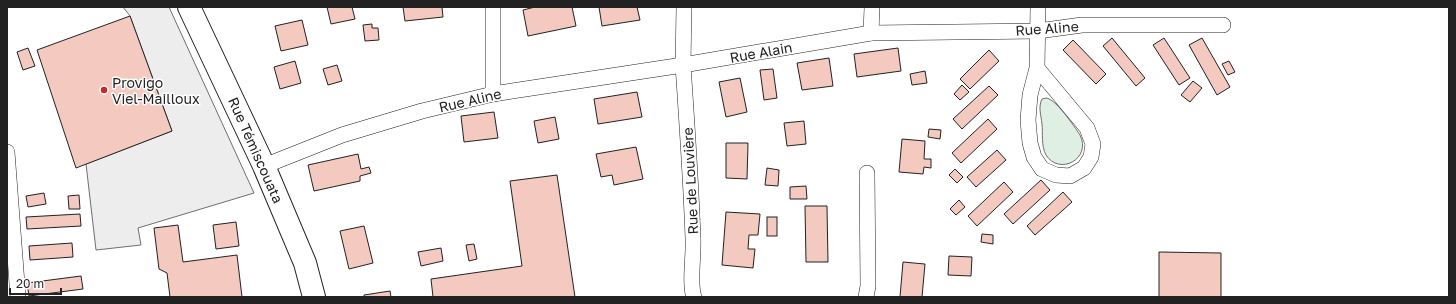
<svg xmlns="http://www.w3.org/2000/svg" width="1456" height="304" viewBox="0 0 1456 304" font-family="'Golos Text',sans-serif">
<rect width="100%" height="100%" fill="#fff"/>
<!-- green -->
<path fill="#e0efe3" stroke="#6f6f6f" d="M1046,98C1056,99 1074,126 1080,135C1092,159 1059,176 1046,155C1041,146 1043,133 1042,124C1041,115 1038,107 1042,99Z"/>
<!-- parking -->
<polygon fill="#ededed" stroke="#6f6f6f" points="123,7 169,7 254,193 138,228 141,245 96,250 86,164 172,131 130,16"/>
<!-- building -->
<g fill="#f3c9c0" stroke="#222">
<polygon points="327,7 352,7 355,19 331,24"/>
<polygon points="403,7 442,7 443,17 405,21"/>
<polygon points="535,7 572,7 576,26 528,36 523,10"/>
<polygon points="599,7 637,7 640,20 602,26"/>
<polygon points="130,16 172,131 76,168 37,50"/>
<polygon points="302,20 308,45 281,51 275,26"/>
<polygon points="372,24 372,28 378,28 379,40 365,41 363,25"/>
<polygon points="1112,38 1145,78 1136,86 1103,46"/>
<polygon points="1164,38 1190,78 1179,85 1153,45"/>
<polygon points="1202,38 1230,87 1217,95 1189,45"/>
<polygon points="1073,40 1106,74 1096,84 1063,50"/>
<polygon points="28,48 35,66 23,70 17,52"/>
<polygon points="898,48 901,71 857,77 854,54"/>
<polygon points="989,50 999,61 970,89 960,79"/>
<polygon points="829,58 833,86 802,90 797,63"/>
<polygon points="295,61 301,83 280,89 274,67"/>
<polygon points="1229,61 1235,72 1228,75 1222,64"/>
<polygon points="337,65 342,81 328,85 323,69"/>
<polygon points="773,69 777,98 764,100 760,70"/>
<polygon points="925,71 927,83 912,85 910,74"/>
<polygon points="740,78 747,112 726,117 719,82"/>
<polygon points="1193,81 1202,88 1190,102 1181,95"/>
<polygon points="962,85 969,92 960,100 954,94"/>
<polygon points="989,86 998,95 962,129 953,119"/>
<polygon points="637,92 642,117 598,124 594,99"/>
<polygon points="494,112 498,138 464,142 461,116"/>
<polygon points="555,117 559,139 538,143 534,121"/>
<polygon points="988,119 997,129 961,163 952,153"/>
<polygon points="804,121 806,144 787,146 784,123"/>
<polygon points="929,129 941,130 940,139 928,137"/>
<polygon points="902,139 925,141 924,159 931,159 931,168 924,167 923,174 899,172"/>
<polygon points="726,143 748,143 747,179 726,178"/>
<polygon points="636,147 643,179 614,185 612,175 601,177 596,154"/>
<polygon points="997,150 1006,160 976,187 967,177"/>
<polygon points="358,154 361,169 369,167 371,173 360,176 360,181 314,191 308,165"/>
<polygon points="767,168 779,170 778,186 765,185"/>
<polygon points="955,169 963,177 957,183 949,175"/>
<polygon points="557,175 575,297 433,297 431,279 522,266 510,181"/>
<polygon points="1041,180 1050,190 1013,224 1004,214"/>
<polygon points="1004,182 1013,192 977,226 968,216"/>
<polygon points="806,186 807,199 790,199 790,187"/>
<polygon points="1063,192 1072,202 1035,235 1027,226"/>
<polygon points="44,193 46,204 28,207 26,196"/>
<polygon points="79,195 80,209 69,209 68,196"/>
<polygon points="959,200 965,207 956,215 950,209"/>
<polygon points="805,206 827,206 828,262 806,262"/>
<polygon points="726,212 760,214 758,235 749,235 748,249 755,249 753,268 722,265"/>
<polygon points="80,214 81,226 27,229 26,217"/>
<rect x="767" y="217" width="10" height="19"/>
<polygon points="236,222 239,246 216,249 213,225"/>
<polygon points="178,225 183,262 237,255 242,297 170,297 167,273 159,269 154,228"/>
<polygon points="364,226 373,263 349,269 340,231"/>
<polygon points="982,234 993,235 993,244 981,242"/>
<polygon points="72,243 73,257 30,260 29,246"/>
<polygon points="474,244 477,259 469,261 466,245"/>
<polygon points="441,248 443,261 421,266 418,252"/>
<polygon points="1159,252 1221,253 1221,297 1159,297"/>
<polygon points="949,256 972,257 971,276 948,275"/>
<polygon points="903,262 925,264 922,297 900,297"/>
<polygon points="81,276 83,289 29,296 27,283"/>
<polygon points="390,291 391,297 364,297 364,295"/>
</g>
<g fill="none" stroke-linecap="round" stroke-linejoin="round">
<!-- minor casing -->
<g stroke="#222" stroke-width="16">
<g id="minor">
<polyline points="493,7 493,94"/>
<polyline points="684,7 683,65 871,33 1038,31 1082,25 1223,25"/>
<polyline points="871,33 872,7"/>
<polyline points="1037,68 1087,128 1093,144 1091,157 1084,168 1070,176 1056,175 1042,169 1034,157 1030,143 1028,120 1030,95 1037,68 1038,7"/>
<polyline points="7,152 18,297"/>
<path d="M264,166L342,135L422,111L493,94L683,65C687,123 691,181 693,239C694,255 689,284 694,297"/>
<polyline points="866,297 868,286 867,173"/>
</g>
</g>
<!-- secondary casing -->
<g stroke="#222" stroke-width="24">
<polyline id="secondary" points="189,7 264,166 305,263 314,297"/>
</g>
<!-- minor -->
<use href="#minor" stroke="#fff" stroke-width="15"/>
<!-- secondary -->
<use href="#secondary" stroke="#fff" stroke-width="22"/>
</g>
<!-- markers -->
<circle fill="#c62828" stroke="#fff" stroke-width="1.5" cx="104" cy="90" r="4"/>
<g text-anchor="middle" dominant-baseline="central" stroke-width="3" stroke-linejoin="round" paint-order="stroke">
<!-- street labels -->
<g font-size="14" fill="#222" stroke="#fff">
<text transform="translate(1047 28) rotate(-4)">Rue Aline</text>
<text transform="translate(761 52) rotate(-10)">Rue Alain</text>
<text transform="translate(470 100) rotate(-13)">Rue Aline</text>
<text transform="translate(256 150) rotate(66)">Rue Témiscouata</text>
<text transform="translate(690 181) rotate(-93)">Rue de Louvière</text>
</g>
<!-- poi labels -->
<g font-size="14" fill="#222" stroke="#fff" text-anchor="start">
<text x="112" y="82">Provigo<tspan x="112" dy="16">Viel-Mailloux</tspan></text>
</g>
</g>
<!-- border -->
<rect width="1456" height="304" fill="none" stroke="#222222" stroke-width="16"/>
<!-- scale -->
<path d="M10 288v6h51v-6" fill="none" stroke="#222222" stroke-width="2"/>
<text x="16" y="288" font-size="12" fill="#222222" stroke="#ffffff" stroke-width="3" paint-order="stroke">20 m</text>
</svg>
